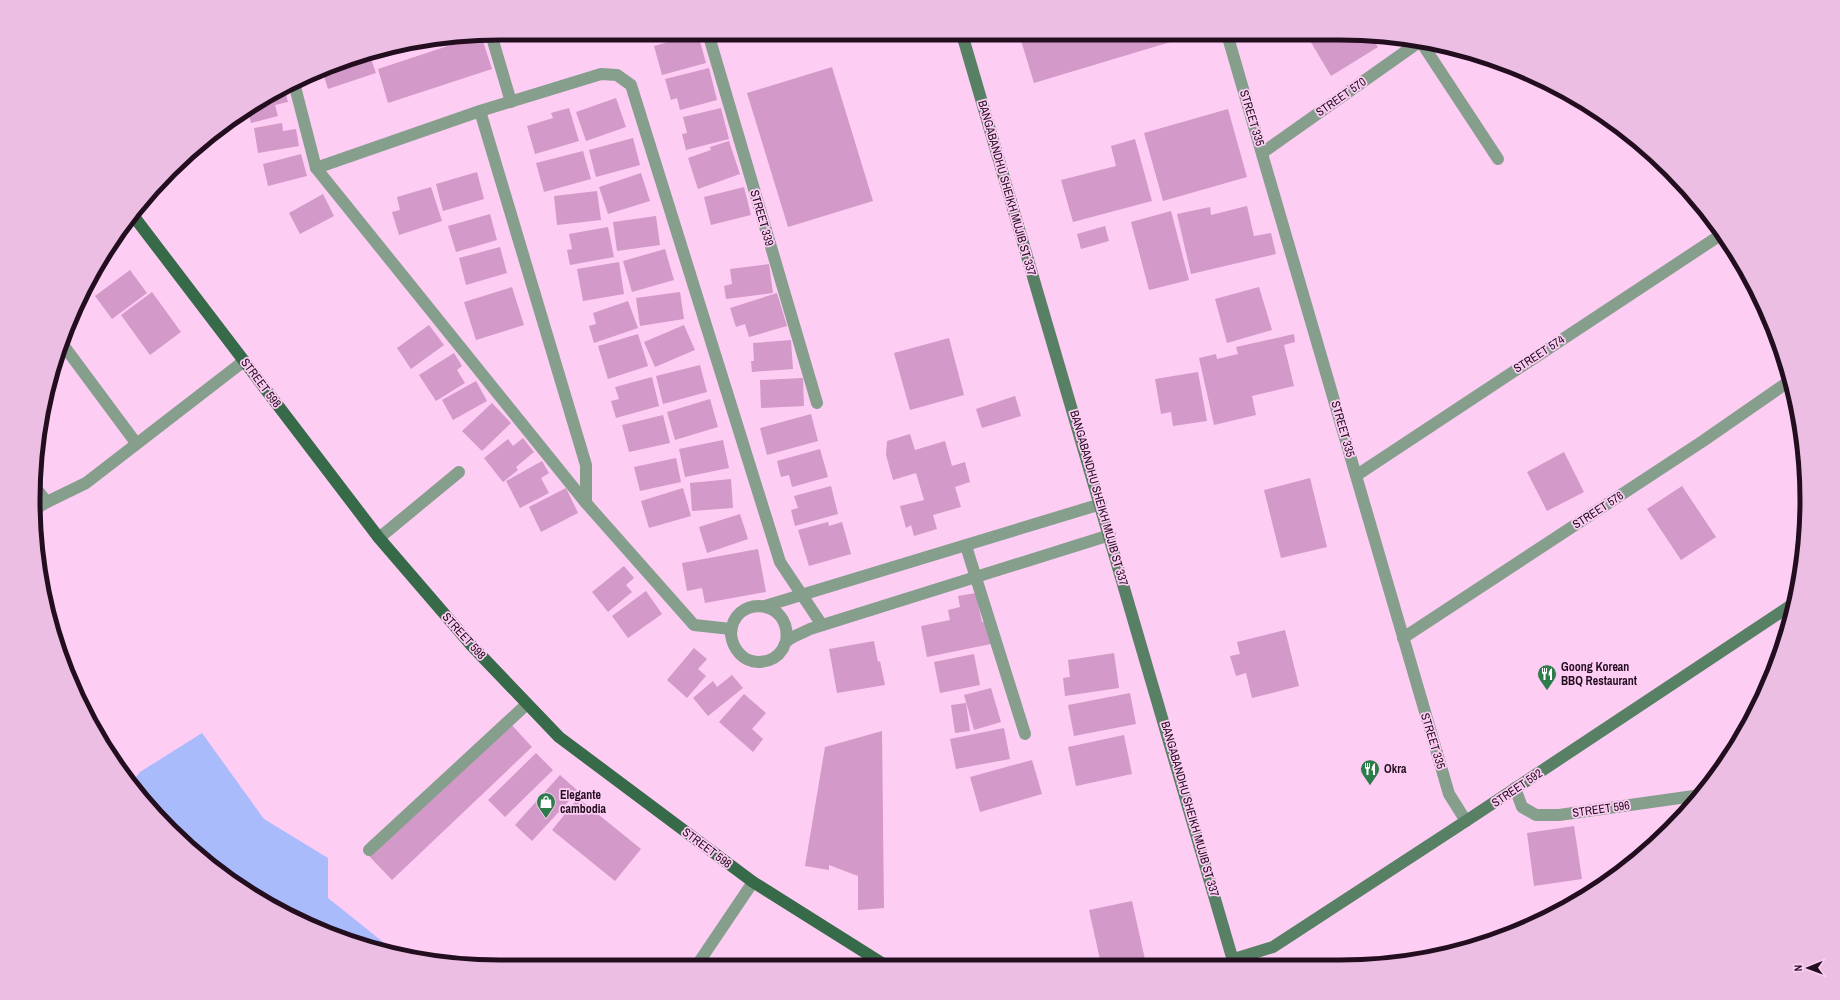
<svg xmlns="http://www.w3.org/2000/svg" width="1840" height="1000" viewBox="0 0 1840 1000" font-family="'Archivo Narrow',sans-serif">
<rect width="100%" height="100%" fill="#fecdf4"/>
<!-- water -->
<polygon fill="#aabbfc" points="202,733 264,819 328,858 328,898 398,954 379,951 267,905 216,870 149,808 130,784 140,772"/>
<!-- building -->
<g fill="#d399c8">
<polygon points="698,34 706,63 662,75 654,46"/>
<polygon points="1019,34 1197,34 1034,83"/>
<polygon points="1306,34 1370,34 1378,47 1331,76"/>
<polygon points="481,35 492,69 388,103 378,69"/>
<polygon points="369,53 376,73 328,89 322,70 350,58"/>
<polygon points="832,67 873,201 788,227 747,93"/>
<polygon points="709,68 717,100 680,110 677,98 671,100 665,79"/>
<polygon points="285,90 288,102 275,105 278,116 251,123 247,108 267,95"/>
<polygon points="616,98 626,127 586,141 576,112"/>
<polygon points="569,108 579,141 535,154 527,126 553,118 551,113"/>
<polygon points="721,108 729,139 686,150 682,134 687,133 683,117"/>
<polygon points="1228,109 1247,177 1163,201 1144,133"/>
<polygon points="282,123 283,131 296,129 299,146 258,153 254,128"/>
<polygon points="633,138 640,165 596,177 589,150"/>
<polygon points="1135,139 1152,201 1073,222 1061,180 1116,166 1111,146"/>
<polygon points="729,141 740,174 698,189 688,158 711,150 710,147"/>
<polygon points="583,151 591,179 544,192 536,163"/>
<polygon points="301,154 307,176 268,186 263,164"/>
<polygon points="477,172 484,199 443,211 436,184"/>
<polygon points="641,173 650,201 608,214 599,187"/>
<polygon points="431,187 442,221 399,235 392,212 400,210 397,197"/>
<polygon points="744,187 751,215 711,225 704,197"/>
<polygon points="597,191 601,220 557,225 554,196"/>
<polygon points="323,194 334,216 300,234 289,213"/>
<polygon points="1247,206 1254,236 1271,233 1276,254 1191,274 1177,214 1210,207 1211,215"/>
<polygon points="1171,211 1189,280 1149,290 1131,222"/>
<polygon points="490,214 497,240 456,252 448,226"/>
<polygon points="656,216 660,245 617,251 613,222"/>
<polygon points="1105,226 1109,241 1081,249 1077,234"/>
<polygon points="608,227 614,257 570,265 567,250 572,249 569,234"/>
<polygon points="500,247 507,273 466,285 459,258"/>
<polygon points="665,249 674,280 632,292 623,261"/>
<polygon points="619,262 624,294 583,301 577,269"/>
<polygon points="769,264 773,293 726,299 724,286 732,284 730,269"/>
<polygon points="130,270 147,293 112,319 95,296"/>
<polygon points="512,287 524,325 476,340 464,302"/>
<polygon points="1259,287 1272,330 1227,343 1215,299"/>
<polygon points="152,292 181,332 150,355 121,315"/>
<polygon points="680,292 684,319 640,326 636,298"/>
<polygon points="777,293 787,326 749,337 745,324 736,327 730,308"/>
<polygon points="628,301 638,328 594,343 589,326 596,324 593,313"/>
<polygon points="429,325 444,345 411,369 397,348"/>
<polygon points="684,325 695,350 655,367 644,342"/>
<polygon points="638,334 648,366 608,379 598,346"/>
<polygon points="1294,334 1295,342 1284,345 1294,386 1252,396 1256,415 1214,425 1199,358 1216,354 1217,359 1238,354 1236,347"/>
<polygon points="949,338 964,395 910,410 894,353"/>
<polygon points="791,340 793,369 752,372 751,361 754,361 753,343"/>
<polygon points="454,353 462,366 457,370 465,383 436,401 419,375"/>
<polygon points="700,365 707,392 663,404 656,376"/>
<polygon points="1198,372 1207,421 1173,426 1171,412 1161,414 1155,379"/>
<polygon points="652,377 659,406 616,418 611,401 619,399 615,387"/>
<polygon points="803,378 804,406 761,408 760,380"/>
<polygon points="476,381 487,401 453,420 442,400"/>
<polygon points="1015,396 1021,416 982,428 976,409"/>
<polygon points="710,399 718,427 675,440 667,412"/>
<polygon points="492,403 511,423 482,451 462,431"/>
<polygon points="811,414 818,441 767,455 760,428"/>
<polygon points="663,415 670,443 629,452 622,425"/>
<polygon points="910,434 915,450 945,441 952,466 965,462 970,482 955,487 961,507 933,515 937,529 914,536 911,525 906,528 900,506 924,500 916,473 893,480 886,455 887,441"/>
<polygon points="523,438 534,452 516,467 518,470 503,482 484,458 508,439 513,446"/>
<polygon points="723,440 729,468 685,477 679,449"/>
<polygon points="820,449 828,477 792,487 789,475 781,477 777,461"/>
<polygon points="1564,452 1584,492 1547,511 1527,472"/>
<polygon points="676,458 681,482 640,491 634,467"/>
<polygon points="542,461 549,473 541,478 549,493 520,508 506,481"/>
<polygon points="1310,478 1327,547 1281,558 1264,490"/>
<polygon points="731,479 733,508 692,511 690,483"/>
<polygon points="831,486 838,514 795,526 791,510 798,508 794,496"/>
<polygon points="1682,486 1716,537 1681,560 1647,509"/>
<polygon points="566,488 578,513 541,532 529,507"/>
<polygon points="683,488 691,516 649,528 641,501"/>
<polygon points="740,514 748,539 707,553 699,527"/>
<polygon points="828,522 829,526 842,522 851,554 809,566 798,530"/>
<polygon points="758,549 766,592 705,603 702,588 687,591 682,563"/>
<polygon points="624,566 634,578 626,585 632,592 608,612 592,592"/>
<polygon points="646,591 662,614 628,638 612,616"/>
<polygon points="976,593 982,622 986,621 991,644 927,657 921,626 950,620 948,610 960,607 958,596"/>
<polygon points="1285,630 1299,686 1252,698 1246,673 1236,676 1230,656 1240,654 1237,642"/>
<polygon points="874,641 878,662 880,661 885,685 837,693 829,649"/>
<polygon points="694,648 707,659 698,669 706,676 687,698 667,680"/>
<polygon points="1114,653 1119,688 1065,696 1063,678 1070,677 1068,660"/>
<polygon points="974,654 980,685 940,693 934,662"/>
<polygon points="732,675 743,688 708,716 693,698 713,681 717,687"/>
<polygon points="991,688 1001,722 974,730 964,695"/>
<polygon points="1130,693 1136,724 1074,736 1068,705"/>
<polygon points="744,694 766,713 752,729 763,739 753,752 719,722"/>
<polygon points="966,703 970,731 955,733 951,705"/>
<polygon points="510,723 532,747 392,880 369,856"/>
<polygon points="1004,728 1010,759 956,769 950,739"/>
<polygon points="882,731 884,908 858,910 858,876 829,865 829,870 805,866 825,747"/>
<polygon points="1124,735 1132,774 1076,786 1068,747"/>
<polygon points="536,753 553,770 505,817 488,800"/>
<polygon points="1032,760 1042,794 980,812 970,777"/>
<polygon points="560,775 578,791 532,841 515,825"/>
<polygon points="578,798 641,849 615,881 552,830"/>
<polygon points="1574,826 1582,879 1534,886 1527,833"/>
<polygon points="1132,901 1146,964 1101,964 1089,910"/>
</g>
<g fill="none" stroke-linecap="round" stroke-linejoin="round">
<!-- street -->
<g stroke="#859f8c" stroke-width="12">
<polyline points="708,33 817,403"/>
<polyline points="491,34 511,102"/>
<polyline points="1227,34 1449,794 1466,821"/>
<polyline points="1421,42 1498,159"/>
<polyline points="294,83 316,168 586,503 694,625 731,629"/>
<polyline points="480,111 586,465 586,503"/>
<polyline points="1262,153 1419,42"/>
<polyline points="316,168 480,111 601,74 617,75 631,85 780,562 822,625"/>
<polyline points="61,342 136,443"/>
<polyline points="1357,475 1722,234"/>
<polyline points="34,486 47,502"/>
<polyline points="34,510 47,502 86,483 244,361"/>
<polyline points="379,538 459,472"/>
<polyline points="966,546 1025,734"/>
<polyline points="765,606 1101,504"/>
<polyline points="1403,638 1703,441 1791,380"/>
<path d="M786,642C793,597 731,594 731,635C732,642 735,649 740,654C751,666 773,664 782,650C784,648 784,644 786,642C792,636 803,633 810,629L1110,535"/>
<polyline points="1515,788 1522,807 1536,815 1559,815 1701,795"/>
<polyline points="369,850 527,704"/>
<polyline points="697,965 753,882"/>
</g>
<!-- secondary -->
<g stroke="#588064" stroke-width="12">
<polyline points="962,34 1234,964"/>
<polyline points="1234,959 1273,947 1466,821 1793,604"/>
</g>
<!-- primary -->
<polyline stroke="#366a48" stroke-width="12" points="132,214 379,538 472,646 559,737 753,882 885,965"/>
</g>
<!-- icons -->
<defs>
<g id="restaurant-pin" transform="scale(1)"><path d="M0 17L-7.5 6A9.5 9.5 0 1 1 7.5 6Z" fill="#2e7c4c" stroke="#fecdf4"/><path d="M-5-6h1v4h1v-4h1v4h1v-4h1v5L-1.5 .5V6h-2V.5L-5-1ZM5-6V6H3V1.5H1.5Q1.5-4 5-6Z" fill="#fff"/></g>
<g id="shop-pin" transform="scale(1)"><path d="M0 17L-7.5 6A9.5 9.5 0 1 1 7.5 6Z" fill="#2e7c4c" stroke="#fecdf4"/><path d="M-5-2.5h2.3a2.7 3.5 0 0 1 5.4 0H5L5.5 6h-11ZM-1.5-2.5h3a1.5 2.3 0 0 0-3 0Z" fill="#fff"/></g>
</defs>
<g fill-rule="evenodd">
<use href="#restaurant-pin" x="1547" y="674"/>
<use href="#restaurant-pin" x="1370" y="769"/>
<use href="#shop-pin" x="546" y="802"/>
</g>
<g text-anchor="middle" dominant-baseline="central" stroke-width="3.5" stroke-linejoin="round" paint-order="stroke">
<!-- street labels -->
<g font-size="12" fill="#230e20" stroke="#fecdf4">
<text transform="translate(1341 97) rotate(-35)">STREET 570</text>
<text transform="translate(1252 118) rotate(73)">STREET 335</text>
<text transform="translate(1007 188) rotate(74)">BANGABANDHU SHEIKH MUJIB ST 337</text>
<text transform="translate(762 218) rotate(74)">STREET 339</text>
<text transform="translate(1539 354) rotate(-33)">STREET 574</text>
<text transform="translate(261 383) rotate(53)">STREET 598</text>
<text transform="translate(1343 429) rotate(74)">STREET 335</text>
<text transform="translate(1099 498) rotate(74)">BANGABANDHU SHEIKH MUJIB ST 337</text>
<text transform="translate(1598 510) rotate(-33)">STREET 576</text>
<text transform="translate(464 636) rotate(48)">STREET 598</text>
<text transform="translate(1433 741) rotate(73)">STREET 335</text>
<text transform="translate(1517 788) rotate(-34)">STREET 592</text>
<text transform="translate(1190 809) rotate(74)">BANGABANDHU SHEIKH MUJIB ST 337</text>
<text transform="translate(1601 809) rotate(-8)">STREET 596</text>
<text transform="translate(707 848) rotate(37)">STREET 598</text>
</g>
<!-- poi labels -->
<g font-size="12" font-weight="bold" fill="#230e20" stroke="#fecdf4" text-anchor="start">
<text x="1561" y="667">Goong Korean<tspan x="1561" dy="14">BBQ Restaurant</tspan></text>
<text x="1384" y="769">Okra</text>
<text x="560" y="795">Elegante<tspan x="560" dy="14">cambodia</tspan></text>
</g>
</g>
<!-- crop -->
<path d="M0 0H1840V1000H0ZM500 40H1340A460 460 0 0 1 1800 500V500A460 460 0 0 1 1340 960H500A460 460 0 0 1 40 500V500A460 460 0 0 1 500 40Z" fill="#ecbee3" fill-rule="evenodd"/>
<path fill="none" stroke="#230e20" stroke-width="5" d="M500 40H1340A460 460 0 0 1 1800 500V500A460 460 0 0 1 1340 960H500A460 460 0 0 1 40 500V500A460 460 0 0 1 500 40Z"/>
<!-- north arrow -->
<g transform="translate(1808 968) rotate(269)" stroke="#fecdf4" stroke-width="3" paint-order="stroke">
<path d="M0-3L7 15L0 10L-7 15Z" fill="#230e20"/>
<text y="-6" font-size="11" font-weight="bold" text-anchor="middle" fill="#230e20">N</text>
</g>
</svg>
